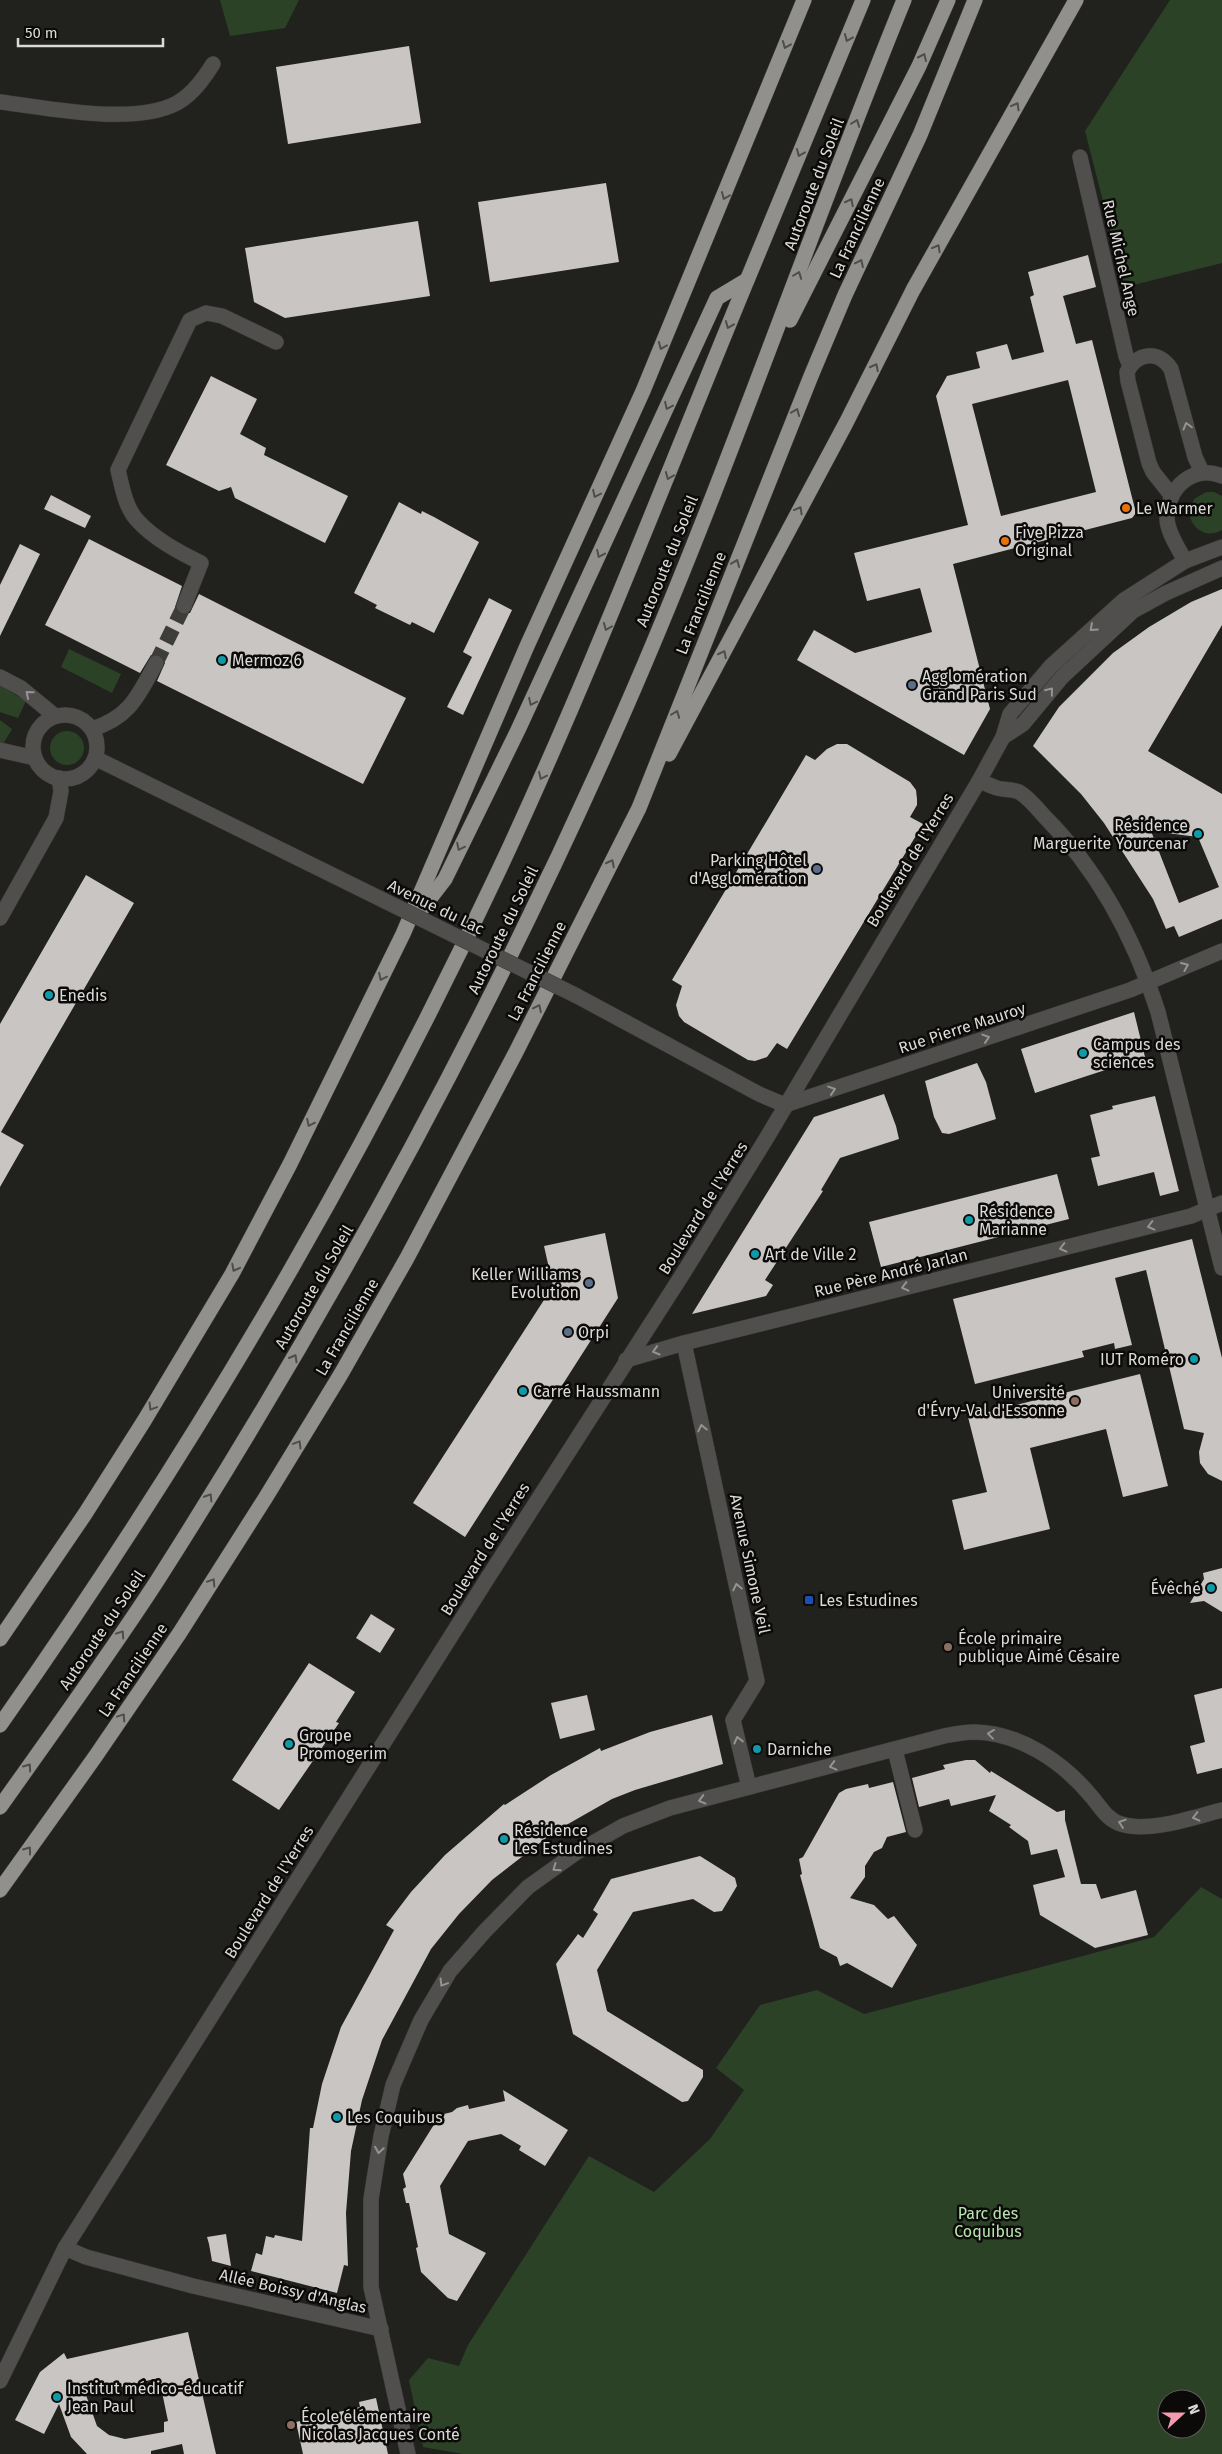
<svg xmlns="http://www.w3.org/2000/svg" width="1222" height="2454" viewBox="0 0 1222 2454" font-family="'Fira Sans',sans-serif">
<rect width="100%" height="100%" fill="#21211d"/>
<!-- green -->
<g fill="#2b4227" fill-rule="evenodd">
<polygon points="220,0 299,0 285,28 230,36"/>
<polygon points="1170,0 1222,0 1222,263 1125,287 1085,131"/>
<path d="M1206,492H1214L1222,496V530C1207,539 1192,530 1189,513L1194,499Z"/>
<polygon points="69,649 121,674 112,693 61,667"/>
<polygon points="0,685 26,701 18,718 0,712"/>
<polygon points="0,720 12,729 3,744 0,743"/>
<circle cx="67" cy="748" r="17"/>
<path d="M1201,1887L1222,1899V2454H463L423,2447L409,2380L428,2358L459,2366L468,2345L589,2156L654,2192L710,2139L744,2090L716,2068L760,2005L817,1990L864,2014L1154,1937ZM1167,2399H1197V2429H1167Z"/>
</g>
<!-- building -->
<g fill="#c9c5c2" fill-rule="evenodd">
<polygon points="409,46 421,123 288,144 276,67"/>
<polygon points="606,183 619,262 490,282 478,202"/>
<polygon points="418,221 430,296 285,318 254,302 245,248"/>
<path d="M1088,255L1096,287L1063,296L1076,344L1092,340L1136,513L1132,518L953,564L990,709L964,755L797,660L814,630L855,653L932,632L920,588L867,601L854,553L968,525L936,396L947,376L980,368L976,352L1007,344L1012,360L1044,352L1030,297L1034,295L1028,272ZM1068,380L1096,492L1001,516L972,404Z"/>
<polygon points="211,376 257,399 240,434 266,448 264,455 348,496 325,543 235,498 231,487 219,491 166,465"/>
<polygon points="51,495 91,516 85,528 44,509"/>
<polygon points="399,502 421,514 422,511 434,517 479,542 434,633 412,622 410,625 375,608 377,605 354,593"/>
<polygon points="89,539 182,586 175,607 180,614 190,613 199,594 406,698 363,784 157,681 165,663 160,655 151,655 140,673 45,625"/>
<polygon points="20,544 40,554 0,636 0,585"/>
<path d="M1222,589V625L1148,751L1222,794V919L1179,937L1174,926L1166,929L1153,899L1104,823L1081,794L1033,746L1059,707L1113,653L1149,627L1191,602ZM1151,831L1198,837L1219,887L1179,903Z"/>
<polygon points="489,598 512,610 463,715 447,707 472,657 463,652"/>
<polygon points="837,744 847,744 910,782 916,790 917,799 917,805 910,817 923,824 787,1049 777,1043 767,1057 755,1061 748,1060 684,1022 679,1016 676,1005 682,986 672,980 806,755 815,760 827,749"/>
<polygon points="86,875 134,903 1,1132 24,1145 0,1187 0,1024"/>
<polygon points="1134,1012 1145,1057 1035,1093 1021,1049"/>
<polygon points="977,1063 986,1082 996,1119 949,1134 942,1133 934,1117 925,1081"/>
<polygon points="884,1094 896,1126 899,1139 840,1158 821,1190 823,1191 765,1280 773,1285 766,1296 692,1314 814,1117"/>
<polygon points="1155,1096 1179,1191 1160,1196 1154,1172 1098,1186 1091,1158 1100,1156 1090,1115 1113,1109 1112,1106"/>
<polygon points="1057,1174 1069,1219 881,1267 869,1222"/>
<polygon points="605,1233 618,1298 465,1537 413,1503 553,1286 544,1246"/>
<polygon points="1192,1239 1222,1358 1222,1481 1208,1474 1200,1463 1199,1452 1204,1433 1184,1429 1146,1270 1115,1278 1132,1345 1115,1349 1114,1343 1082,1351 1084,1357 975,1384 953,1299"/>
<polygon points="1140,1374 1168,1486 1123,1497 1106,1429 1030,1448 1050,1529 964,1550 952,1500 987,1492 968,1417"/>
<polygon points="1222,1568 1222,1612 1204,1601 1190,1603 1204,1579 1203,1573"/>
<polygon points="371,1614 395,1629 380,1653 356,1638"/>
<polygon points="309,1663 355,1692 336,1722 339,1723 279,1810 232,1780"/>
<polygon points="1222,1688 1222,1768 1197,1774 1190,1746 1205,1742 1194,1695"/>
<polygon points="587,1695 595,1730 560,1739 551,1703"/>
<polygon points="712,1715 723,1764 635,1790 612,1799 554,1832 492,1880 459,1914 431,1949 382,2040 362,2100 351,2151 346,2213 348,2266 344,2265 337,2293 251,2271 256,2253 262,2255 266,2236 274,2238 275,2235 302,2241 310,2128 313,2128 322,2084 341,2027 394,1930 386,1925 411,1892 445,1855 504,1804 505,1805 551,1775 600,1748 601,1751 650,1732"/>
<polygon points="966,1760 975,1760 990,1773 991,1771 1057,1812 1065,1810 1065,1820 1081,1884 1096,1884 1101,1899 1136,1890 1148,1935 1095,1948 1040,1915 1033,1885 1065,1877 1057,1849 1031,1855 1028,1841 1009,1827 1011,1825 989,1811 996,1795 951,1806 949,1799 919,1807 912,1778 945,1769 943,1765"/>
<polygon points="893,1782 906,1832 887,1837 882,1848 874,1852 865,1866 865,1877 850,1898 874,1905 888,1919 894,1916 917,1945 892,1988 847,1963 840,1966 837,1957 820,1948 800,1875 802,1874 799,1859 803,1857 839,1793 846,1789 868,1784 869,1788"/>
<polygon points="700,1856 735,1878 737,1886 722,1911 714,1912 693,1899 633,1912 597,1970 607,2011 703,2070 703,2077 688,2101 682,2102 573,2034 556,1964 578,1934 583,1938 598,1914 593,1910 611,1879"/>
<polygon points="503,2090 568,2130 545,2166 519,2150 521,2146 501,2134 468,2141 440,2186 449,2234 486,2253 457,2301 448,2298 421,2272 416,2248 418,2247 409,2203 406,2203 403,2189 406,2187 403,2174 440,2115 452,2112 457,2108 468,2105 469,2109 505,2101"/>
<polygon points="226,2234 231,2266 212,2261 209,2244 207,2237"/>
<path d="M188,2332L216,2454H184L182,2444L151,2451V2454H87L71,2437L59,2404L44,2434L15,2420L40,2372L64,2353L67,2359ZM159,2378L168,2421L164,2422V2432L125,2439L109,2435L97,2426L86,2395Z"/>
<polygon points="376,2398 388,2454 303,2454 296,2422 360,2407 359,2402"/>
</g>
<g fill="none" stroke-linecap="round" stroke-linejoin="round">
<!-- minor-tunnel -->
<polyline stroke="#3d3d39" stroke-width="15" stroke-dasharray="15 8" stroke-linecap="butt" points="156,663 184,606"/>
<!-- minor casing -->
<g stroke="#3b3b37" stroke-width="16">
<g id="minor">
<path d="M0,102C49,108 134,126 177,103C193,94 204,78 213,64"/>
<polyline points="1080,157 1126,356 1130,366"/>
<path d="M1172,496L1153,472L1149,463L1128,381L1127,372C1137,352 1159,350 1171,369L1195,457L1202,472"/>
<path d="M1185,561C1179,549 1167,532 1167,518C1166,488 1194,464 1222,476"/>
<path d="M184,606L201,563C179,552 154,539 137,520C125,507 122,486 118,470L190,320L206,313L222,316L276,342"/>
<polyline points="0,677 21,688 55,716"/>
<circle cx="65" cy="747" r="32"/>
<path d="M92,729C130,717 138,696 156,663"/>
<polyline points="1003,737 1023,724 1062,677 1133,611 1166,593 1222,568"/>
<polyline points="0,750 35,758"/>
<polyline points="95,758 385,901"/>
<path d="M979,781C985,783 991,786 997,788C1003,790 1013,789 1019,792C1028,797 1037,808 1044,816C1098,870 1135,940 1158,1012L1222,1268"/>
<polyline points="0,918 56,818 61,791 59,778"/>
<polyline points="577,996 759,1094 785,1105"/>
<polyline points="785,1105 1130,990 1222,951"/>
<polyline points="684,1343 757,1681 733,1720 749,1787"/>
<polyline points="626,1360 684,1343 1191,1216 1222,1203"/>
<polyline points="895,1750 915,1830"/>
<polyline points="65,2248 86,2257 193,2286 381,2329"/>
<polyline points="0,2381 65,2248 487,1579 684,1272 766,1139 979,781 1003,737 1010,714 1051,666 1124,600 1185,561 1222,547"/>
<path d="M408,2454L371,2287V2199L381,2136L393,2085L421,2020L450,1971L484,1932L528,1887L577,1852L623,1826L670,1808L944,1736C954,1734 965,1732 975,1732C1020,1733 1063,1762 1091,1796C1100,1806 1107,1820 1121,1824C1150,1833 1194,1817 1222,1810"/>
</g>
</g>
<!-- highway casing -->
<g stroke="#3b3b37" stroke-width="16">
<g id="highway">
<polyline points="790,320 919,66 948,0"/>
<polyline points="669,754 846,423 913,290 1076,0"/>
<polyline points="418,914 445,879 518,730 717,298 747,280"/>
<polyline points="0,1639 85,1514 144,1421 232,1274 290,1164 403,934 527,646 643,391 804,0"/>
<path d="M0,1725C190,1455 359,1169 499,870C590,676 666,476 748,278C786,185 825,93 863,0"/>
<path d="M0,1807C53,1732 107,1658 157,1581C329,1311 482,1031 612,739C720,497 804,245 904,0"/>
<polyline points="0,1890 95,1757 179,1634 266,1497 341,1374 407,1258 516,1052 639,808 811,376 845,295 920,135 975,0"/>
</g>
</g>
<!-- minor -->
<use href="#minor" stroke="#504f4e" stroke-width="15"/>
<!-- highway -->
<use href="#highway" stroke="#92908c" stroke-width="15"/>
<!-- minor-bridge casing -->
<g stroke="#3b3b37" stroke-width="16" stroke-linecap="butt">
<polyline id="minor-bridge" points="385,901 577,996"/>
</g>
<!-- minor-bridge -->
<use href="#minor-bridge" stroke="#504f4e" stroke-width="15"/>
</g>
<!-- one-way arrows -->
<defs><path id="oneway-chevron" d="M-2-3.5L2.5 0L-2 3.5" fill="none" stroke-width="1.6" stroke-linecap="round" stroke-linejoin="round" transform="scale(1.25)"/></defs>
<g stroke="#4e4d4a">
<use href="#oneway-chevron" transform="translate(848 38) rotate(112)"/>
<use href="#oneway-chevron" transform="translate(786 45) rotate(112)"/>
<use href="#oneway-chevron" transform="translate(923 57) rotate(-66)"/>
<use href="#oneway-chevron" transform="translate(1016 106) rotate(-61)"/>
<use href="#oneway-chevron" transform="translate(856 123) rotate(-69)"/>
<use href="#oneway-chevron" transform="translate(800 153) rotate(113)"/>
<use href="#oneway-chevron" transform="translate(725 196) rotate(113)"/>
<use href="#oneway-chevron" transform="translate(850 202) rotate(-63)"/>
<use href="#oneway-chevron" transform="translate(937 248) rotate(-61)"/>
<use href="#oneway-chevron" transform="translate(860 263) rotate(-65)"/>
<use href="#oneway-chevron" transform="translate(798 275) rotate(-69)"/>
<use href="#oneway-chevron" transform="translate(729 325) rotate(112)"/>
<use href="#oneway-chevron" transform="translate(662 346) rotate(113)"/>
<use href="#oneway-chevron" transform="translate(875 367) rotate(-63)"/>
<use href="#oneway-chevron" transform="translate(668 406) rotate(115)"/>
<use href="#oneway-chevron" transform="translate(796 412) rotate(-68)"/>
<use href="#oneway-chevron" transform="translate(669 476) rotate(112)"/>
<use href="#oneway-chevron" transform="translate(596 494) rotate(115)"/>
<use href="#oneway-chevron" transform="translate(799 510) rotate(-61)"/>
<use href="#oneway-chevron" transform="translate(600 554) rotate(115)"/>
<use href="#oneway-chevron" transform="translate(736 563) rotate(-68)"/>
<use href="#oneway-chevron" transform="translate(607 627) rotate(113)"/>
<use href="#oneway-chevron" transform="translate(723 654) rotate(-63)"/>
<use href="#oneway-chevron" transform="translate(532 702) rotate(115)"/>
<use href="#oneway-chevron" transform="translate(676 714) rotate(-69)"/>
<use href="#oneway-chevron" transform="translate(542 776) rotate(115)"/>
<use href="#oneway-chevron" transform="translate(460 847) rotate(116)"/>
<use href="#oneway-chevron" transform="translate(611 863) rotate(-63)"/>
<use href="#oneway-chevron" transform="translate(382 977) rotate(116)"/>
<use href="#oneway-chevron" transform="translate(538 1008) rotate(-64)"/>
<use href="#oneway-chevron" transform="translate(310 1123) rotate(116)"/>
<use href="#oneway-chevron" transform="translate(235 1268) rotate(118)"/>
<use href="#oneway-chevron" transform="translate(294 1358) rotate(-60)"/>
<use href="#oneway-chevron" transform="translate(152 1407) rotate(121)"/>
<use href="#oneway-chevron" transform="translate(298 1444) rotate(-59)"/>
<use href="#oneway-chevron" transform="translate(209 1497) rotate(-58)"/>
<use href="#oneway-chevron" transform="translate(212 1582) rotate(-57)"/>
<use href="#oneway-chevron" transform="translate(121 1634) rotate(-56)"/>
<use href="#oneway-chevron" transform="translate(122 1717) rotate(-56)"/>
<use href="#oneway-chevron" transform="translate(28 1767) rotate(-55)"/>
<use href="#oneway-chevron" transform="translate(28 1850) rotate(-54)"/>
</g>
<g stroke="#969493">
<use href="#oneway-chevron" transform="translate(1187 426) rotate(-105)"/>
<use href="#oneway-chevron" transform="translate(1093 628) rotate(138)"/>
<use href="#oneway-chevron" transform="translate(1050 691) rotate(-51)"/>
<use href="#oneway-chevron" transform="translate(29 694) rotate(-140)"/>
<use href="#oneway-chevron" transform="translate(1185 966) rotate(-23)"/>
<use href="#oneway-chevron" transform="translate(986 1038) rotate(-18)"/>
<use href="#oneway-chevron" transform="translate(832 1090) rotate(-18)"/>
<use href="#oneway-chevron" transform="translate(1151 1226) rotate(166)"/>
<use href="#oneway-chevron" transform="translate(1063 1248) rotate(166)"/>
<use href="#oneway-chevron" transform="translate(905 1287) rotate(166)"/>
<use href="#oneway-chevron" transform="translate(656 1351) rotate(163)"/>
<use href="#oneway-chevron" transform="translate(702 1428) rotate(-102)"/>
<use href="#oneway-chevron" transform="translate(737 1587) rotate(-102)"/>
<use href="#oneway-chevron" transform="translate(991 1734) rotate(-173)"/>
<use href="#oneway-chevron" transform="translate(738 1740) rotate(-104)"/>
<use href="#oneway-chevron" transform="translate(833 1766) rotate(165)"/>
<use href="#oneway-chevron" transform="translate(702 1800) rotate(165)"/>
<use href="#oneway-chevron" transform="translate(1196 1817) rotate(166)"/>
<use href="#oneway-chevron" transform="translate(1122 1823) rotate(-161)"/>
<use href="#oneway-chevron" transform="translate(556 1868) rotate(145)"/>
<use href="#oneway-chevron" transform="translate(443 1983) rotate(121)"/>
<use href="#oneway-chevron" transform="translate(379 2150) rotate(99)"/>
</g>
<!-- markers -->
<g fill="#e8710a" stroke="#0b0a09" stroke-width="2">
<circle cx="1126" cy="508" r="5"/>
<circle cx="1005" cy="541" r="5"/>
</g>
<g fill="#0f9aa8" stroke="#0b0a09" stroke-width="2">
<circle cx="222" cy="660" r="5"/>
<circle cx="1198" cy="834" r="5"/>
<circle cx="49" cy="995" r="5"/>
<circle cx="1083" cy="1053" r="5"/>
<circle cx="969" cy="1220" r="5"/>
<circle cx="755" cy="1254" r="5"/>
<circle cx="1194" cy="1359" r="5"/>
<circle cx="523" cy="1391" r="5"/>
<circle cx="1211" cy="1588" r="5"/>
<circle cx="289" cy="1744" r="5"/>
<circle cx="757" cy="1749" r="5"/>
<circle cx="504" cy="1839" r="5"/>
<circle cx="337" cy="2117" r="5"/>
<circle cx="57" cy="2397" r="5"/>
</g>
<g fill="#5c6f8a" stroke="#0b0a09" stroke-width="2">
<circle cx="912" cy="685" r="5"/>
<circle cx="817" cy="869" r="5"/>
<circle cx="589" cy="1283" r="5"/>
<circle cx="568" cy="1332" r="5"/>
</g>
<g fill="#8d6e63" stroke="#0b0a09" stroke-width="2">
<circle cx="1075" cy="1401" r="5"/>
<circle cx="948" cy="1647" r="5"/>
<circle cx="291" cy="2425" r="5"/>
</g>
<rect fill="#1a4fb4" stroke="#0b0a09" stroke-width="2" x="804" y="1595" width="10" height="10" rx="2.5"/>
<g text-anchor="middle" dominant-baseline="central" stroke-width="5" stroke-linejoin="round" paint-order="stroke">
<!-- street labels -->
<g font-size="16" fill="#dbdad8" stroke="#0b0a09">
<text transform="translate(814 184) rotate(-69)">Autoroute du Soleil</text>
<text transform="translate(857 228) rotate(-65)">La Francilienne</text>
<text transform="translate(1121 258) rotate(77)">Rue Michel Ange</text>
<text transform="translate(667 561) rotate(-68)">Autoroute du Soleil</text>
<text transform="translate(701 603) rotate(-68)">La Francilienne</text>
<text transform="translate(910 860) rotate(-59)">Boulevard de l'Yerres</text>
<text transform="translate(436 907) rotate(26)">Avenue du Lac</text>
<text transform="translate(503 930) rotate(-64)">Autoroute du Soleil</text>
<text transform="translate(537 971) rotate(-63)">La Francilienne</text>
<text transform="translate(962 1028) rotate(-18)">Rue Pierre Mauroy</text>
<text transform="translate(703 1208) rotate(-58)">Boulevard de l'Yerres</text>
<text transform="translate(891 1273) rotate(-14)">Rue Père André Jarlan</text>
<text transform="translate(314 1287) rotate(-60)">Autoroute du Soleil</text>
<text transform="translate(347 1327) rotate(-60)">La Francilienne</text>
<text transform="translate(485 1549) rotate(-58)">Boulevard de l'Yerres</text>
<text transform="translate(750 1564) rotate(78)">Avenue Simone Veil</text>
<text transform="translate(102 1630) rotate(-56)">Autoroute du Soleil</text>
<text transform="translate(133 1670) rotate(-56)">La Francilienne</text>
<text transform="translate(269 1892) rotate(-58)">Boulevard de l'Yerres</text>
<text transform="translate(293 2291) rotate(13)">Allée Boissy d'Anglas</text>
</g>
<!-- poi labels -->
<g font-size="16" fill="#dbdad8" stroke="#0b0a09" text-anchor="start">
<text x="1136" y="508">Le Warmer</text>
<text x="1015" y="532">Five Pizza<tspan x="1015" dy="18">Original</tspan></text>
<text x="232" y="660">Mermoz 6</text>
<text x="922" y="676">Agglomération<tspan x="922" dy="18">Grand Paris Sud</tspan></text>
<text x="1188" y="825" text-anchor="end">Résidence<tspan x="1188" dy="18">Marguerite Yourcenar</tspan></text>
<text x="807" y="860" text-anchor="end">Parking Hôtel<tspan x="807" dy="18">d'Agglomération</tspan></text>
<text x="59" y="995">Enedis</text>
<text x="1093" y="1044">Campus des<tspan x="1093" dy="18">sciences</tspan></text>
<text x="979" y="1211">Résidence<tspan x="979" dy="18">Marianne</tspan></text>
<text x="765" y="1254">Art de Ville 2</text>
<text x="579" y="1274" text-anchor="end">Keller Williams<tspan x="579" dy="18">Evolution</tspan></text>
<text x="578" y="1332">Orpi</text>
<text x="1184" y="1359" text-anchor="end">IUT Roméro</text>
<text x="533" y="1391">Carré Haussmann</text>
<text x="1065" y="1392" text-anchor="end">Université<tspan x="1065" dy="18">d'Évry-Val d'Essonne</tspan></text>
<text x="1201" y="1588" text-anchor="end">Évêché</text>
<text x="819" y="1600">Les Estudines</text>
<text x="958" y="1638">École primaire<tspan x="958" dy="18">publique Aimé Césaire</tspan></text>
<text x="299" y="1735">Groupe<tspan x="299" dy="18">Promogerim</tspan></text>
<text x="767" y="1749">Darniche</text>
<text x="514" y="1830">Résidence<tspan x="514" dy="18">Les Estudines</tspan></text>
<text x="347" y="2117">Les Coquibus</text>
<text x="67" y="2388">Institut médico-éducatif<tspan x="67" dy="18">Jean Paul</tspan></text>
<text x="301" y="2416">École élémentaire<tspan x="301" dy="18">Nicolas Jacques Conté</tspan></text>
</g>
<!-- park labels -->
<g font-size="16" fill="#b7e6af" stroke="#0b0a09">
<text x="988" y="2213">Parc des<tspan x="988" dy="18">Coquibus</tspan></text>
</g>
</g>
<!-- north arrow -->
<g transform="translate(1182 2414) rotate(69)"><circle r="24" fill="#0b0a09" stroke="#5e5d5c"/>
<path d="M0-4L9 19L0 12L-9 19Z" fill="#f19ab0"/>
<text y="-8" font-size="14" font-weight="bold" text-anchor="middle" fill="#dbdad8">N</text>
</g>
<!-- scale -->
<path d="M18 38v8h145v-8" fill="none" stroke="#dbdad8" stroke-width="2.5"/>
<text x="25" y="38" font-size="15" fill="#dbdad8" stroke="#0b0a09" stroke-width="4" paint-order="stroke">50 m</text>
</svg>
